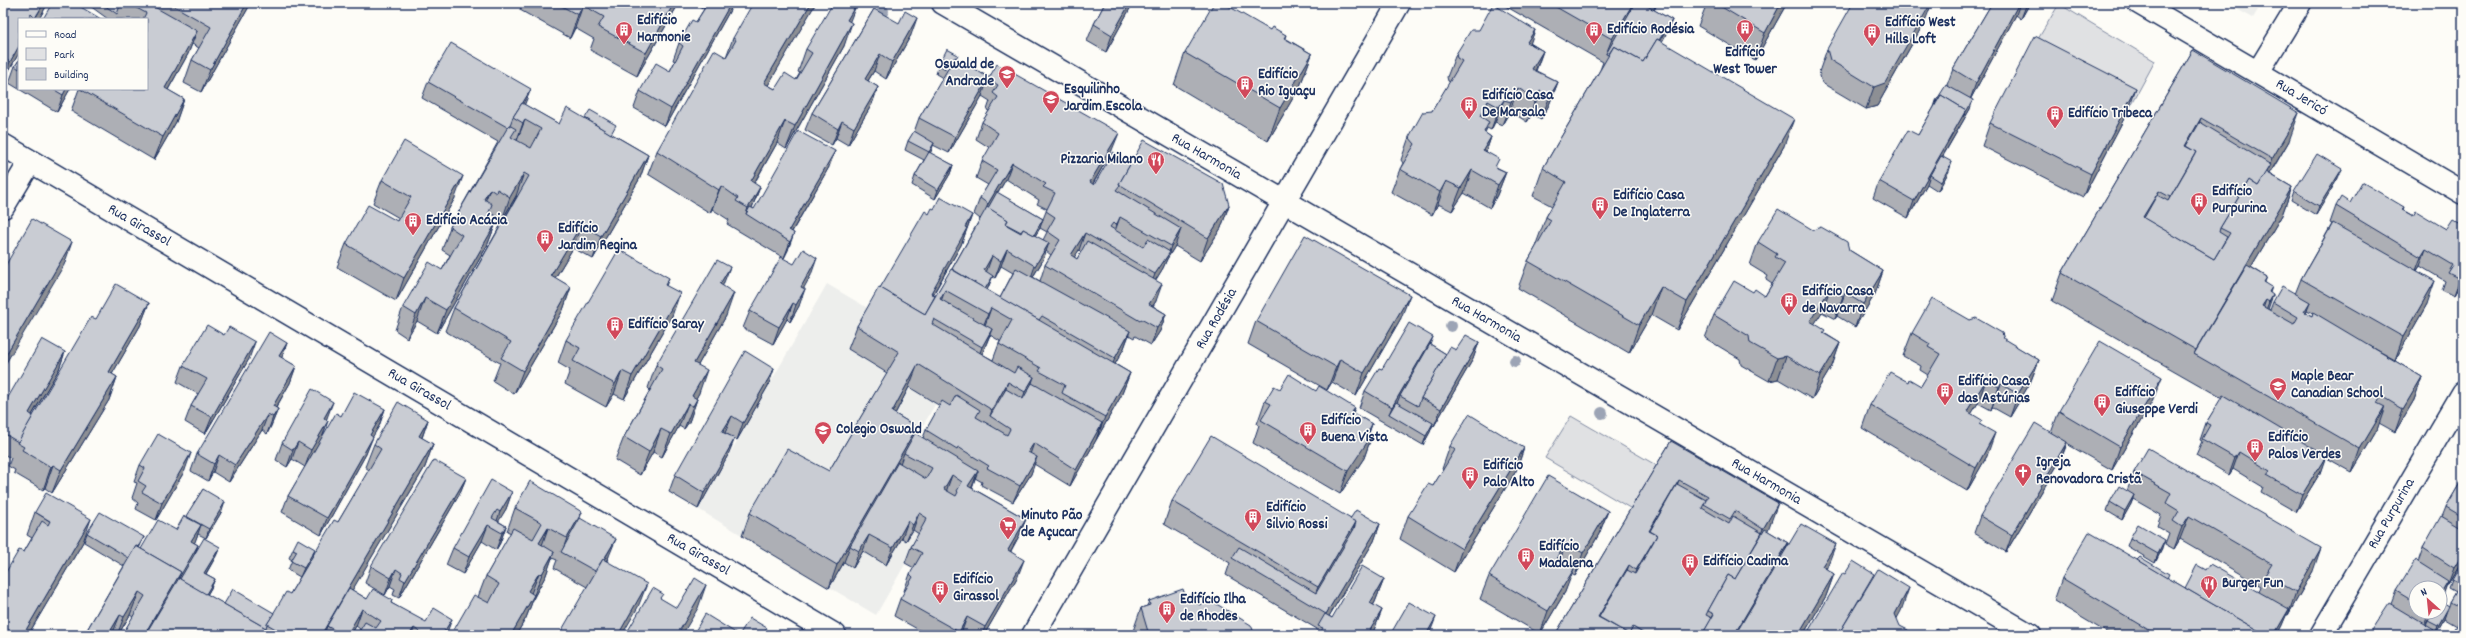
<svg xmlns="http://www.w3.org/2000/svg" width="2466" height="638" viewBox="0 0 2466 638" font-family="Dekko,sans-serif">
<rect width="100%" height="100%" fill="#fdfcf7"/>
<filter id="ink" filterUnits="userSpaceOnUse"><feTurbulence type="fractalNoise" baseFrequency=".025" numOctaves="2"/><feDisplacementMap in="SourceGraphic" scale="8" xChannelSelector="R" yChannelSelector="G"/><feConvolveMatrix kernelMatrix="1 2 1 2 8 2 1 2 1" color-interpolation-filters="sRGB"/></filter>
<g filter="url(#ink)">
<!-- built -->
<g fill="#edeeec">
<polygon points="2226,3 2262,3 2253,18"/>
<polygon points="827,284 871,310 848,349 936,403 909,450 955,477 876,615 698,509"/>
</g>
<!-- green -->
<g fill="#e0e1e3" stroke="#7e88a0">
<polygon points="2059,4 2155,61 2128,111 2026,59"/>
<polygon points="1571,416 1661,468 1635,511 1545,458"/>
</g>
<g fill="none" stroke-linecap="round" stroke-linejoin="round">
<!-- minor casing -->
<g stroke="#1b2f5e" stroke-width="25">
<g id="minor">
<polyline points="943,3 2030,635"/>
<polyline points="2139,3 2463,193"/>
<polyline points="2258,72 2300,3"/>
<polyline points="3,145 835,635"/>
<polyline points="3,207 30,162"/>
<polyline points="1033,635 1399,3"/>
<polyline points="2321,635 2463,393"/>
</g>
</g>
<!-- minor -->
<use href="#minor" stroke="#fdfcf7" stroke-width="22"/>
</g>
<!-- trees -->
<g fill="#9ca4b5">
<circle cx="883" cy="11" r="6"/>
<circle cx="1451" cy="326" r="6"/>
<circle cx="1515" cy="361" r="6"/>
<circle cx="1602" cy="413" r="6"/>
</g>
<!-- wall -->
<g fill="#adafb5" stroke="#1b2f5e" fill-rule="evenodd">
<polygon points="3,3 48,3 39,19 19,19 19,53 4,79 3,78"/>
<polygon points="77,3 251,3 201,92 184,83 192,60 199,48 192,44 188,54 168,90 184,99 176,122 154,160 71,111 79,89 147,89 147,19 108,19 86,3 84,7"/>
<polygon points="522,3 679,3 637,76 590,50 594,39 575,28 570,38 520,10"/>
<polygon points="694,3 734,3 665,126 634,108 640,91 670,71 675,61 673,60 679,43 696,22 704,9"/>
<polygon points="1105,3 1133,3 1106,52 1087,41 1094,24"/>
<polygon points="1500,3 1629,3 1632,5 1630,11 1635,3 1634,3 1658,3 1654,10 1672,20 1665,36 1662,42 1784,146 1677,330 1651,315 1629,353 1518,288 1528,261 1537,245 1536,244 1546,217 1552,206 1533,196 1543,168 1600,70 1603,62"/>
<polygon points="1707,3 1787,3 1755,60 1698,26"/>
<polygon points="1992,3 2030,3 2021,19 2016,15 1971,98 1970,109 1943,156 1949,171 1938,191 1927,184 1908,218 1873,198 1879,181 1918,135 1934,107 1936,101 1947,85 1953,69"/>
<polygon points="815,4 768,85 775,89 796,80 800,73 798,72 806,49 850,22 844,46 786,149 777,143 754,184 760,187 752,208 754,209 829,167 792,232 788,250 784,258 727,224 729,220 712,209 710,213 648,174 657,151 726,57 733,38"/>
<polygon points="874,9 911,35 886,79 874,71 868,81 878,87 872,104 848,145 836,138 832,145 805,130 812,113"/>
<polygon points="1925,21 1877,106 1866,109 1822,83 1819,72 1827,49"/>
<polygon points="1270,30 1286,35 1285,38 1312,54 1300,86 1268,141 1174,85 1185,53"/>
<polygon points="1479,30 1535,30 1530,43 1543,51 1536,71 1558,82 1549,105 1541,119 1532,114 1527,122 1510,111 1502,125 1495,122 1491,130 1487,128 1485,133 1491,137 1486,152 1496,167 1506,172 1497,195 1490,208 1464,193 1452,211 1438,204 1432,215 1391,192 1400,169 1403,163 1401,160 1409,137 1432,111 1450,82 1448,81 1447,77 1456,54"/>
<path d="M2193,50L2289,141L2270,174L2292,187L2282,215L2251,267L2267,277L2265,282L2270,293L2268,309L2270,310L2273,302L2295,294L2301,279L2332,224L2330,223L2336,206L2350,203L2404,207L2403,210L2413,216L2446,229L2463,281L2454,296L2442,290L2445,281L2420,266L2417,271L2427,304L2395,360L2368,345L2422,377L2414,400L2395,432L2379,423L2377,430L2352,472L2325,457L2320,473L2296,512L2261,492L2263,487L2233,469L2229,475L2196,455L2202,441L2200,440L2206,423L2222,398L2052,301L2062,273ZM2307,310L2313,313L2312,316L2306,313Z"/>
<path d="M956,58L1112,150L1093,184L1094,185L1131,163L1229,205L1221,228L1200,261L1175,246L1167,259L1163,268L1155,281L1156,301L1153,306L1166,314L1160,331L1151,345L1135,336L1134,338L1129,335L1124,348L1115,364L1130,373L1121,396L1070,486L1034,464L1031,474L1013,502L981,485L982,482L975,478L972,488L1026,519L1019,536L1011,551L1018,576L984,635H963L961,634V635H928L894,616L900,599L905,592L904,591L910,574L914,568L905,563L911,547L919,534L913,530L906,541L902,538L886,565L863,551L853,568L844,562L829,588L742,536L750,513L829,471L887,373L848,349L857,326L880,288L929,214L934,209L972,215L961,245L933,295L935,296L952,269L980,219L974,214L980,198L988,185L976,178L982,161L990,148L976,139L982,122L989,111L987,110L990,101L982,96L949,153L933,145L930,153L953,165L950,174L935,199L912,185L915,176L924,160L905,150L908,141L914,132L919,118L943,78L936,74L939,65ZM1006,179L1039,200L1037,204L1047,209L1043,219L998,193ZM1040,228L1047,232L1043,240L1035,236ZM1079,250L1081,252L1077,259L1074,257ZM1046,251L1051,255L1045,265L1040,281L1033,277L1043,260ZM1001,266L1013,273L1000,298L987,290L992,276L995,278ZM990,335L1000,341L993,360L982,354ZM909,387L940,406L926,430L923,438L915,433L917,427L895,414Z"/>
<polygon points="19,60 19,89 70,89 57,112 9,83 15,66"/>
<polygon points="428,82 525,105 559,124 612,134 648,155 640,178 593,259 573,248 555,278 571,287 563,310 514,394 493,381 500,363 445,331 454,308 517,196 516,196 502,220 489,212 487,218 496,223 487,246 437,333 417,321 407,338 395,330 403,307 442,270 450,255 442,250 450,227 498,142 422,98"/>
<polygon points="2128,111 2083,197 1982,146 1990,123"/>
<polygon points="2338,178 2316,215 2291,200 2294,191"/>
<polygon points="382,180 455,198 396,301 337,267 346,244 397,221 399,218 373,203"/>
<polygon points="1813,230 1849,250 1883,271 1875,294 1855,327 1837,316 1835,319 1822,312 1814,324 1824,333 1840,343 1832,366 1812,399 1778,379 1769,381 1741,365 1740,359 1705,338 1714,315 1753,292 1765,296 1772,284 1766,280 1768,276 1750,265 1758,242"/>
<polygon points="811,275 803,288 799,306 790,322 787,319 773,344 743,328 750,311"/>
<polygon points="669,278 666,286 672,316 624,399 614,394 606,407 565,384 570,370 558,363 566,340"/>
<polygon points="723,286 726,316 698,365 699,393 696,398 697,399 689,422 684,429 679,426 662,457 653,452 640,475 615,460 624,437 650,390 648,388 656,365"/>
<polygon points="149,303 140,326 112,374 117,377 109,400 52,493 45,488 43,490 14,473 15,470 8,466 11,458 3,454 3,406 65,352 59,369 32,415 33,416 96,319"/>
<polygon points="1401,318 1356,396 1332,382 1327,390 1248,344 1256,321"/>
<polygon points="1970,320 2039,360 2030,383 2010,417 1992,407 1991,410 1978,403 1971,414 1980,424 1987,456 1967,491 1862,428 1870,405 1908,382 1921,386 1928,375 1920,370 1921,366 1903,356 1912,333"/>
<polygon points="224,335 249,359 205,434 185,422 191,406 198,394 177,382 183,366"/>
<polygon points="1479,342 1473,359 1434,426 1433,425 1430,432 1423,445 1359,408 1365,391 1382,369 1430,344 1446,354"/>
<polygon points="287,343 281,358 296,366 290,383 276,408 278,409 271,426 267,434 262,430 229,482 213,472 208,481 191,471 197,454"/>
<polygon points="774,369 768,386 737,440 725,433 728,455 698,509 669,492 675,475"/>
<polygon points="1280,389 1316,391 1355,408 1353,413 1372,424 1369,433 1372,435 1364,458 1340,494 1253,443 1259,425 1257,424 1265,401"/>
<polygon points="2153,400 2112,470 2067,444 2061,459 2006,552 1974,533 1980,516 2051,433 2059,411"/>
<polygon points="385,409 379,426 372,437 366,454 321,535 282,512 288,496 305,467 292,459 287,467 276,460 282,443 327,418 326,420 323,435 341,416"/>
<polygon points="428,420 422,438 433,444 425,467 352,590 367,599 392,600 391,603 446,635 357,635 360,629 356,626 351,635 122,635 133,617 130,615 118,635 84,635 124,566 84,542 87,533 144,537 139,548 141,549 176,530 186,517 203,489 222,511 206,538 198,534 194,543 198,545 196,552 220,547 216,556 206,574 215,579 211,588 207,595 224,604 274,613 290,594 300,577 288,570 292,560 289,558 293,549 312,557 338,522 369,470 365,467 374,444"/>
<polygon points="1671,441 1768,531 1788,543 1786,549 1827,567 1826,569 1834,574 1826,596 1803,635 1555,635"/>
<polygon points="1450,446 1524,448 1516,471 1454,572 1400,539 1408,516 1433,486 1443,470 1442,469"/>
<polygon points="140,465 185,470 156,520 136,509 138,503 132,498 137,483 134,482"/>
<polygon points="2134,472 2313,571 2288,615 2286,615 2282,625 2277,635 2111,635 2054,601 2062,578 2168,578 2185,588 2206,570 2259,592 2261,586 2180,539 2174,549 2165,544 2169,533 2157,526 2161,515 2133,499 2131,504 2122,520 2107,511 2110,502 2127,491"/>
<polygon points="466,478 459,495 399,598 393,595 395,589 390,586 385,595 365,583 371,566"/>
<polygon points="2463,478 2463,560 2448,584 2447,584 2442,598 2440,601 2440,588 2416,588 2416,612 2433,612 2425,625 2426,626 2428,621 2441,607 2449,606 2450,602 2456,592 2449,588 2452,580 2463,567 2463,635 2456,626 2444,619 2435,635 2432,634 2432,635 2368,635 2391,604 2396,591 2418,562 2423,548 2442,517 2446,507"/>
<polygon points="512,492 506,509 498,521 506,526 500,543 496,550 482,541 463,574 446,565 453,548"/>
<polygon points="1172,501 1350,519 1380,524 1374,541 1329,616 1332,618 1384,579 1375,602 1373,606 1382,610 1372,635 1315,635 1317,629 1226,575 1230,563 1164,524"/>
<polygon points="515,508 580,518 609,556 607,561 638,607 587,587 554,568 557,560 552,558 546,575 534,597 526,618 516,635 451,635 478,597 486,576 511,533 507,531"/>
<polygon points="1608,511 1599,534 1575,576 1571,574 1565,592 1540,634 1480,599 1489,576"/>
<polygon points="35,512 83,542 28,635 3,635 24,552 32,538 27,535"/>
<polygon points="2130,538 2162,549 2155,563 2127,546"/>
<polygon points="1186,598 1199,600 1198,603 1200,605 1253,630 1251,635 1134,635 1133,631 1141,608 1147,606 1149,601"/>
</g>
<!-- shaded-wall -->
<g fill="#8d8f94" stroke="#1b2f5e">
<polygon points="44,3 48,3 39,19 35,19"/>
<polygon points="247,3 251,3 201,92 210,70"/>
<polygon points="674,3 679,3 637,76 646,53"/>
<polygon points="731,3 734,3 665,126 671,109"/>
<polygon points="811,3 816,3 756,106 764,83"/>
<polygon points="857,3 848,26 847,20"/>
<polygon points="1130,3 1133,3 1106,52 1112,35"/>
<polygon points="1656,3 1658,3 1652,14"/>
<polygon points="1781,3 1787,3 1755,60 1765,33"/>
<polygon points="1931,3 1932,3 1925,21 1877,106 1866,109 1874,87"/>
<polygon points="2019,3 2020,3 2016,15 1970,100 1976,83"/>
<polygon points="2027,3 2030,3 2021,19"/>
<polygon points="583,5 575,28 570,38 578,15"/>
<polygon points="1632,5 1624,28 1606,54 1612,39"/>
<polygon points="917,18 911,35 886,79 892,62"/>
<polygon points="1672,20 1665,36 1634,90 1640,73"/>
<polygon points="852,23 844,46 786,149 795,126"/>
<polygon points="1535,30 1527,53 1527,42"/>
<polygon points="197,31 188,54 156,111 165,88"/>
<polygon points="19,46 19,53 4,79 10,62"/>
<polygon points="1543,51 1534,74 1532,69"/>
<polygon points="880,54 874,71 859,95 865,79"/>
<polygon points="1312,54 1300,86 1268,141 1280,108"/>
<polygon points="988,79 982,96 949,153 955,137"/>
<polygon points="1558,82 1549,105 1541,119 1550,96"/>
<polygon points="878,87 872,104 848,145 854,128"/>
<polygon points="1518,88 1510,111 1502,125 1511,102"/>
<polygon points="2136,88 2128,111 2083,197 2091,174"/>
<polygon points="66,89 70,89 57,112 63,95"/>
<polygon points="531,89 524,106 514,118"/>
<polygon points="1540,91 1532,114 1527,122 1536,99"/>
<polygon points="184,99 176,122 154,160 163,137"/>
<polygon points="1504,100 1495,122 1491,130 1499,107"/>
<polygon points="1973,100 1970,109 1931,176 1930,175 1927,184 1908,218 1914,201 1966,110"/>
<polygon points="1488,101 1480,124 1480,116"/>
<polygon points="2299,113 2289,141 2265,181 2248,213 2268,170 2272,159"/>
<polygon points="2201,118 2191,145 2187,152 2185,146"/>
<polygon points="1794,119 1784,146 1677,330 1687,302"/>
<polygon points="525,120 516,143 515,146 523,123"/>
<polygon points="785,121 777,143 742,204 751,181"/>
<polygon points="842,121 836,138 832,145 838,129"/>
<polygon points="1119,133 1112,150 1084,199 1090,182"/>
<polygon points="1491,137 1483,160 1483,150"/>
<polygon points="934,143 931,152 925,161 929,152"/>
<polygon points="835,151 829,167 787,240 789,230"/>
<polygon points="2196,152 2186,179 2160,224 2170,197"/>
<polygon points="648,155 640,178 593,259 601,236"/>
<polygon points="1952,162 1949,171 1938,191 1941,182"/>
<polygon points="1012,163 1006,179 982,220 988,204"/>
<polygon points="953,165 950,174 935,199 938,190"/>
<polygon points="2342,169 2338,178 2316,215 2319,206"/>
<polygon points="1472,170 1464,193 1452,211 1461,188"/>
<polygon points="1506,172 1497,195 1490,208 1498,185"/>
<polygon points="524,173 516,196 502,220 510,197"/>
<polygon points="463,176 455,198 396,301 404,278"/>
<polygon points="1446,181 1438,204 1432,215 1440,192"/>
<polygon points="721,186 712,209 710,213 719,190"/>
<polygon points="760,187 751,210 746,214 748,208"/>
<polygon points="2292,187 2282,215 2198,356 2194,354 2196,350"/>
<polygon points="490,189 481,212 484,199"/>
<polygon points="2159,191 2149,218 2143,217"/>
<polygon points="1229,205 1221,228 1200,261 1208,238"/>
<polygon points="972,215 961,245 924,310 931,293 965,227"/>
<polygon points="1120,217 1114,234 1110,242 1116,226"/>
<polygon points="1043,219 1040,228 1028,247 1032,238"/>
<polygon points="496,223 487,246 437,333 446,310"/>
<polygon points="581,225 573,248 543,298 551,275"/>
<polygon points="1181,229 1175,246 1167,259 1163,268 1149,291 1155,274 1168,255 1171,246"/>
<polygon points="794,233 788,250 784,258 790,242"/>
<polygon points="1085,233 1079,250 1065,272 1071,255"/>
<polygon points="72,242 64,265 3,368 3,361 4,358"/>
<polygon points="1049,243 1043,260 1029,283 1035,266"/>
<polygon points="1007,249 1001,266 995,278 1001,261"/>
<polygon points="2426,249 2420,266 2415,273 2421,257"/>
<polygon points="992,256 986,273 984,270"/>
<polygon points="817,258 811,275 795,304 801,287"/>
<polygon points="730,267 721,290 720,284"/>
<polygon points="1883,271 1875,294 1855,327 1863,304"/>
<polygon points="2463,275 2463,281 2454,296 2460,279"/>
<polygon points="993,276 986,293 982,294"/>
<polygon points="2435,281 2427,304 2395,360 2403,337"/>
<polygon points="1162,284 1156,301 1143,321 1149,304"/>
<polygon points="571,287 563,310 514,394 523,371"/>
<polygon points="1661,287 1651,315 1629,353 1639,325"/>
<polygon points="2272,287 2267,301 2266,300 2258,323 2262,306 2269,292"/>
<polygon points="805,289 799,306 790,322 796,305"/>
<polygon points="1830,289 1822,312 1802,344 1810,321"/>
<polygon points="945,290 937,313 940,299"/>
<polygon points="680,293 672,316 624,399 632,376"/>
<polygon points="734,293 726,316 686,386 694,363"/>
<polygon points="1845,293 1837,316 1835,319 1843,296"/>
<polygon points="1410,295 1401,318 1356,396 1364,373"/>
<polygon points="2273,295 2265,318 2260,325 2269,302"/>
<polygon points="425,298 417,321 407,338 416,315"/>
<polygon points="2310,302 2301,325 2304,312"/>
<polygon points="149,303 140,326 100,395 109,372"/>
<polygon points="793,303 787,319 773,344 779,327"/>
<polygon points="991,308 983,331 979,337 988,314"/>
<polygon points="1166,314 1160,331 1151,345 1157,328"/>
<polygon points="992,329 983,352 974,370 982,347"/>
<polygon points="1130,331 1124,348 1109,375 1115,358"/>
<polygon points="1433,337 1427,353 1400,396 1397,403 1389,414 1392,407"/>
<polygon points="255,342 249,359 205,434 212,417"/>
<polygon points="1479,342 1473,359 1434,426 1441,409"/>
<polygon points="287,343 281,360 279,356"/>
<polygon points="1840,343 1832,366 1812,399 1820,376"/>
<polygon points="65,352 59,369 23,430 29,413"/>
<polygon points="1786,356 1778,379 1769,381 1777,358"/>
<polygon points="1340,359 1332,382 1327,390 1336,367"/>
<polygon points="2039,360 2030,383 2010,417 2018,394"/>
<polygon points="918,364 909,387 884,435 892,412"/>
<polygon points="296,366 290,383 271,416 273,406"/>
<polygon points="774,369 768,386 737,440 743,423"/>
<polygon points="707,370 699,393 692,406 692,396"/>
<polygon points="622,371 614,394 606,407 615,384"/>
<polygon points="1130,373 1121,396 1096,440 1105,417"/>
<polygon points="117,377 109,400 52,493 61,470"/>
<polygon points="1034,377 1026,400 1017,415 1025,392"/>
<polygon points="2162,377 2153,400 2112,470 2120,447"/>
<polygon points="2422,377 2414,400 2395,432 2403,409"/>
<polygon points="1986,380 1978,403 1959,434 1967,411"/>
<polygon points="1008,382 1000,405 990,416 992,410"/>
<polygon points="2001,384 1992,407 1991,410 1999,387"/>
<polygon points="697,399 689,422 684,429 693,406"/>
<polygon points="333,402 327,418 317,435 324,418"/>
<polygon points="688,404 679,426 662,457 671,434"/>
<polygon points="2385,407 2377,430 2352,472 2360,449"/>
<polygon points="278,409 271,426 267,434 273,417"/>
<polygon points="385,409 379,426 364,452 370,435"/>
<polygon points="268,414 262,430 229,482 235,465"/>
<polygon points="732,416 725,433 716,448 722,432"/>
<polygon points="428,420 420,443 419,436"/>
<polygon points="328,421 322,438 305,467 311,450"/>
<polygon points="1102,423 1096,440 1070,486 1076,470"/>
<polygon points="1433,423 1430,432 1423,445 1426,436"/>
<polygon points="1372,424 1364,447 1372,435 1364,458 1340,494 1348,471"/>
<polygon points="917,427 909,450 904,453 898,469 850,546 844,562 829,588 837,565"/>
<polygon points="661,429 653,452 640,475 649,452"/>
<polygon points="1995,433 1987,456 1967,491 1976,468"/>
<polygon points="373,437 366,454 321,535 327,518"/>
<polygon points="735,438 728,455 698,509 704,493"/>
<polygon points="298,442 292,459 287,467 293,450"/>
<polygon points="2067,442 2061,459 2006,552 2012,535"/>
<polygon points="1034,443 1028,460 1028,452"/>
<polygon points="433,444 425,467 330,628 327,626 324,635 321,635"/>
<polygon points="1524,448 1516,471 1454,572 1462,549"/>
<polygon points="2239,452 2233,469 2229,475 2235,458"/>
<polygon points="191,453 185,470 156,520 162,503"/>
<polygon points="219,455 213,472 208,481 214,464"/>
<polygon points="2326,456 2320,473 2296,512 2302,495"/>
<polygon points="1037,457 1031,474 1013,502 1020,486"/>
<polygon points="53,465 45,488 43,490 51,467"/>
<polygon points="978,471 972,487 962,503 968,486"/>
<polygon points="952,475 946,492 944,489"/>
<polygon points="466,478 459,495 399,598 405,581"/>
<polygon points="1679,480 1669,507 1651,537 1649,531"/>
<polygon points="512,492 506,509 494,529 500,512"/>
<polygon points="2134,495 2131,504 2122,520 2125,511"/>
<polygon points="225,502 222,511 206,538 209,529"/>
<polygon points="1778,503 1768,530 1758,548 1758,541 1763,529"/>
<polygon points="1608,511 1599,534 1575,576 1583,553"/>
<polygon points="582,512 574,535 562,552 567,538"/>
<polygon points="919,513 913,530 906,541 913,525"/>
<polygon points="2189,516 2180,539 2174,549 2182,527"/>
<polygon points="91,519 83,542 28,635 23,635"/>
<polygon points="1026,519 1019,536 1002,566 1008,550"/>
<polygon points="908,521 902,538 886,565 893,548"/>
<polygon points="1356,522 1348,545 1311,605 1318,587"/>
<polygon points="1380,524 1374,541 1322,628 1326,614"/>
<polygon points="201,525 195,542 185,558 191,541"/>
<polygon points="488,525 482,541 463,574 469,557"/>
<polygon points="506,526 500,543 496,550 502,533"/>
<polygon points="548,528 540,551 539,543"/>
<polygon points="869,535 863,551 853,568 859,551"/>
<polygon points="1657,535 1647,562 1626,597 1636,570"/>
<polygon points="144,537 140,546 128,569 131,560"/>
<polygon points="616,539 609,556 590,589 597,572"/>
<polygon points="2165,540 2162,549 2155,563 2158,554"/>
<polygon points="1566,543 1558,566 1557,558"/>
<polygon points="1788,543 1778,570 1740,635 1734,635"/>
<polygon points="1836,544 1827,567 1814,589 1822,566"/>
<polygon points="198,545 192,562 149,635 144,635 181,572"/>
<polygon points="220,547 216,556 201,582 204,573"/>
<polygon points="2321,548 2313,571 2288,615 2296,592"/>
<polygon points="315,549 312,558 300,577 304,568"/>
<polygon points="554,552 546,575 534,597 526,618 516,635 511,635 534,595 542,574"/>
<polygon points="2463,553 2463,560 2448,584 2454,568"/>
<polygon points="1024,560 1018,576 984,635 982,635 985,627"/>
<polygon points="1629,565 1619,593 1597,621 1598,617"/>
<polygon points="396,569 390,586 385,595 391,578"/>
<polygon points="1574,569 1565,592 1540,634 1548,611"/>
<polygon points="539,573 530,596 528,591"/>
<polygon points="1834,574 1826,596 1803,635 1798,635"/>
<polygon points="215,579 211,588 198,610 201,601"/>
<polygon points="1384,579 1375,602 1361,626 1370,603"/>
<polygon points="2448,581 2442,598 2440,601 2440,594"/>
<polygon points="647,584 638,607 622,635 618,635"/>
<polygon points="706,585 698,608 682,635 677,635"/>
<polygon points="1909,588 1901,611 1888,635 1895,614"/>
<polygon points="139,592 130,615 118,635 117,635 124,617"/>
<polygon points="362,609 356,626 351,635 347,635"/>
<polygon points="2289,609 2282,625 2277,635 2274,635"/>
<polygon points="1382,610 1372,635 1367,635"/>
<polygon points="2447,610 2444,619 2435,635 2438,626"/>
<polygon points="2429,612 2433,612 2423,629"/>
<polygon points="120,615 112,635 108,635"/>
<polygon points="967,617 961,634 961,635 958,635"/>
<polygon points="1436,617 1429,635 1426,635"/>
<polygon points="452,619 446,635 442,635"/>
<polygon points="414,628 412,635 409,635"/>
</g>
<!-- building -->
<g fill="#c9ccd3" stroke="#1b2f5e" fill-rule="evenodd">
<polygon points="3,3 44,3 35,18 31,14 28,19 19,19 19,46 10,62 3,58"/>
<polygon points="56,3 74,3 101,19 43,19 51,5 54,7"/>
<polygon points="101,3 121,3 117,14"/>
<polygon points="127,3 153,3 151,5 197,31 165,88 184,99 163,137 80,89 147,89 147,19 143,19 146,13"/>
<polygon points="169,3 247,3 210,70 192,60 211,27"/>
<polygon points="556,3 674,3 646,53 598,27 604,17 583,5 578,15"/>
<polygon points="708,3 731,3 671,109 640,91 656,63 670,71 683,46 679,43 692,20 696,22"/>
<polygon points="753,3 811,3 764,83 775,89 785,73 796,80 812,53 806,49 833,3 857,3 847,20 852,23 795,126 785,121 751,181 760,187 748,208 736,201 738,198 721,186 719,190 657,151 714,50 726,57 736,40 733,38"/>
<polygon points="1105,3 1130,3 1112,35 1094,24"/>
<polygon points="1214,3 1223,3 1270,30 1272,27 1286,35 1284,38 1312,54 1280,108 1185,53"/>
<polygon points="1549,3 1629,3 1632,5 1612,39"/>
<polygon points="1635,3 1642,3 1672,20 1659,40 1657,39 1643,62 1614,46 1608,55 1606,54"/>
<polygon points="1715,3 1781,3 1765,33"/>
<polygon points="1853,3 1931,3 1885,83 1874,87 1830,60 1827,49"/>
<polygon points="1992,3 2019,3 1976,83 1953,69"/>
<polygon points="1493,4 1535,30 1527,42 1543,51 1532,69 1558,82 1550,96 1540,91 1536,99 1518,88 1511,102 1504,100 1499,107 1488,101 1480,116 1489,122 1484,132 1491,137 1483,150 1499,159 1495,167 1506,172 1498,185 1472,170 1461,188 1446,181 1440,192 1400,169 1415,144 1409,137 1423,112 1432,111 1462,61 1457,58 1456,54 1471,30 1479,30"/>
<polygon points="874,9 899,23 905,11 917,18 892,62 880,54 865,79 878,87 854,128 842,121 838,129 812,113"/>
<polygon points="2035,36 2136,88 2091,174 1990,123"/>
<polygon points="1657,39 1794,119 1687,302 1661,287 1639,325 1528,261 1551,220 1546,217 1566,182 1543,168 1614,46 1643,62"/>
<polygon points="451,43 531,89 522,104 522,103 513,117 510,125 509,125 507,127 428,82"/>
<polygon points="947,49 958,55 956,58 955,57 947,70 939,65"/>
<polygon points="2193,50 2299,113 2272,159 2201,118 2185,146 2196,152 2170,197 2159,191 2143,217 2214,259 2230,233 2220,228 2249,180 2258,186 2266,172 2292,187 2196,350 2062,273"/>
<polygon points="955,57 989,78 997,64 1119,133 1090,182 1094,185 1113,152 1131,163 1119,184 1120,185 1116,190 1181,229 1171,246 1120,217 1116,226 1113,223 1110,227 1143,247 1148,239 1170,252 1155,274 1085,233 1071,255 1077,259 1087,241 1162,284 1149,304 1166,314 1157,328 1141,319 1140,321 1045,265 1060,240 1047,231 1055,217 1046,211 1055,193 1043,187 1046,184 1012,163 988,204 980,198 997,170 982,161 998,133 982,122 998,97 993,93 998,85 988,79 955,137 919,118"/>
<polygon points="19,60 19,69 15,66"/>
<polygon points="1946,85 1973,100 1963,117 1966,110 1941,95 1937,102 1936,101"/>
<polygon points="53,89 66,89 63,95"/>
<polygon points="1941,95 1966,110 1914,201 1879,181 1908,130 1918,135"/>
<polygon points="522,103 559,124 567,108 648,155 601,236 581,225 551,275 571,287 523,371 501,358 511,342 454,308 529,176 524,173 510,197 497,189 496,193 490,189 484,199 492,204 487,218 496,223 446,310 425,298 416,315 403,307 429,262 442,270 462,235 450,227 509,125 516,129 511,137 531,148 541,129 525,120 523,123 513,117"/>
<polygon points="590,110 616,125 611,134 585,118"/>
<polygon points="2200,122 2271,165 2258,186 2249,180 2220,228 2219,232 2227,237 2214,259 2144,218 2157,195 2168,201 2194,156 2196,152 2186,146"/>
<polygon points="798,131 835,151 789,230 794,233 790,242 746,214 750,207 754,209"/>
<polygon points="914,131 934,143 929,152 908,141"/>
<polygon points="1144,140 1223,184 1229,205 1208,238 1119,184"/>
<polygon points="404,141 463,176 404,278 346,244 368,205 397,221 411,197 382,180"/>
<polygon points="929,152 953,165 938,190 915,176"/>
<polygon points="2317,154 2342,169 2319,206 2294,191"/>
<polygon points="1941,156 1952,162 1941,182 1930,175"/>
<polygon points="2362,182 2404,207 2402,210 2413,216 2416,211 2446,229 2452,220 2463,226 2463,275 2460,279 2448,273 2453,265 2426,249 2421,257 2336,206 2341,197 2350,203"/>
<polygon points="997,192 1043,219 1034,235 1023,229 1021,232 1006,224 1008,220 988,208"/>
<polygon points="940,197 972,215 965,227 967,228 931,293 935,296 925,314 880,288 925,211 929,214 932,208 934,209"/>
<polygon points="987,207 1008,220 1005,224 1021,233 1023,229 1049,243 1035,266 1007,249 1001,261 992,256 984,270 993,276 985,289 952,269"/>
<polygon points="1778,209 1813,230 1821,227 1847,242 1849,250 1883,271 1863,304 1845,293 1843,296 1830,289 1810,321 1825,330 1823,333 1840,343 1820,376 1786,356 1777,358 1750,343 1749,336 1714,315 1734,281 1753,292 1755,289 1765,296 1785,263 1775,257 1777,254 1758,242"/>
<polygon points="32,219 72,242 4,358 3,357 3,270"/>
<polygon points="2333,223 2435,281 2403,337 2301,279"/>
<polygon points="1305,235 1410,295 1364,373 1340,359 1336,367 1256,321"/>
<polygon points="619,249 669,278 665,285 680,293 632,376 622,371 615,384 573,361 580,348 566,340"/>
<polygon points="803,249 817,258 801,287 805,289 796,305 793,303 779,327 750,311 781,257 794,264"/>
<polygon points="717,260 730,267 720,284 734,293 694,363 707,370 692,396 697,399 693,406 688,404 671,434 661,429 649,452 624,437 662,369 656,365"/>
<polygon points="2247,265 2267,277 2264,282 2272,287 2269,292 2273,295 2269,302 2266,300 2262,306 2294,324 2298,317 2273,302 2282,286 2310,302 2304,312 2312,316 2313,312 2422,377 2403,409 2381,396 2377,403 2385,407 2360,449 2194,354"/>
<polygon points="1016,268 1130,331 1115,358 1042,316 1039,320 1000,298"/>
<polygon points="951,269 1130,373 1105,417 1062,393 1065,385 1039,371 1041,368 999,344 1012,320 991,308 988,314 945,290 940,299 992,329 982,347 934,319 932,324 1014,373 1017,367 1034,377 1025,392 1008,382 992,410 918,364 892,412 917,427 837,565 750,513 787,449 829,471 899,352 857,326 879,287 925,314"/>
<polygon points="116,284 149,303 109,372 117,377 61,470 53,465 51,467 22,450 24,447 17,443 91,317 96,319"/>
<polygon points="1932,298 1970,320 1976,318 2002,333 2004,339 2039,360 2018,394 2001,384 1999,387 1986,380 1967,411 1982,420 1979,424 1995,433 1976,468 1870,405 1890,372 1908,382 1909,379 1921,386 1940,354 1928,347 1930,344 1912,333"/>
<polygon points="1409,323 1433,337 1392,407 1365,391 1379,368 1382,369"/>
<polygon points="207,325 224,335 229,327 255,342 212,417 191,406 207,379 183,366"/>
<polygon points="269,332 287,343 279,356 296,366 273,406 278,409 273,417 268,414 235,465 219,455 214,464 197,454"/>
<polygon points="1466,335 1479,342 1441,409 1421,398 1450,347 1456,350"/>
<polygon points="42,339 65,352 29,413 33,416 18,442 3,433 3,406"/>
<polygon points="2100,341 2162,377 2120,447 2059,411"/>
<polygon points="1430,344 1446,354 1421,398 1418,406 1400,396"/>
<polygon points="745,351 774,369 743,423 732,416 722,432 735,438 704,493 675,475"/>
<polygon points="1289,374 1316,391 1319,386 1355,408 1352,412 1372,424 1368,432 1372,435 1348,471 1261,420 1271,404 1265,401 1274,386 1280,389"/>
<polygon points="1032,383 1102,423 1076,470 1034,443 1028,452 1037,457 1020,486 987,468 989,466 958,447 957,449 926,430 942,401 950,406 956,395 980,410 976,417 1007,435 1010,429 990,416 1006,389 1023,399"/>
<polygon points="312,389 333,402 324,418 328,421 311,450 298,442 293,450 282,443"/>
<polygon points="354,392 385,409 370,435 373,437 327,518 288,496 336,413 341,416"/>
<polygon points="2223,395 2326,456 2302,495 2267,475 2270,471 2239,452 2235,458 2202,439 2210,425 2206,423"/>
<polygon points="398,402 428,420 419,436 433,444 321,635 286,635 267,624 286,592 290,594 334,520 338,522 381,449 374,444"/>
<polygon points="1396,402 1433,423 1426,436 1389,414"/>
<polygon points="1469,414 1524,448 1462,549 1408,516 1428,484 1433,486 1455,450 1450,446"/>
<polygon points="2035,423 2067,442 2012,535 1980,516"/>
<path d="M915,433L978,471L968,486L1026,519L1008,550L1024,560L985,627L967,617L959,632L900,599L913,577L910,574L922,553L911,547L927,518L919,513L913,525L908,521L893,548L869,535L859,551L850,546L898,462L926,479L932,468L904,453ZM952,475L962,482L957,491L958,492L956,496L944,489Z"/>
<polygon points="158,434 191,453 162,503 142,492 146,486 138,481 145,468 140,465"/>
<polygon points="1211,436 1356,522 1318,587 1172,501"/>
<polygon points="1671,441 1778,503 1763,529 1735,511 1730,519 1704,504 1708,496 1679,480 1649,531 1657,535 1636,570 1629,565 1598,617 1629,634 1633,627 1646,635 1555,635"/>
<polygon points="2148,448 2321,548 2296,592 2265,575 2272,564 2189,516 2182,527 2173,521 2179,511 2166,503 2171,493 2134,472"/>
<polygon points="434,460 466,478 405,581 400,578 402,573 396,569 391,578 371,566"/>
<polygon points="1548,476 1608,511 1583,553 1566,543 1557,558 1574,569 1548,611 1489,576"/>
<polygon points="2463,478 2463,517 2446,507"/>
<polygon points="491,480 512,492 500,512 497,510 492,518 506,526 502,533 488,525 469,557 453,548"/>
<polygon points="530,481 582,512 567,538 548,528 539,543 554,552 542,574 539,573 528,591 534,595 511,635 451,635 474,595 489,603 499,584 486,576 513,528 533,539 542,523 515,508"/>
<polygon points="1677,484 1706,500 1702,508 1729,524 1733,516 1762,533 1735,579 1728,575 1708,611 1706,615 1712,618 1702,635 1646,635 1633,627 1629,634 1599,617 1627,570 1635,574 1655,539 1657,535 1650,531"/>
<polygon points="2119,486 2134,495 2125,511 2110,502"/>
<polygon points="203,489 225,502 209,529 186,516"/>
<polygon points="46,493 91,519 23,635 3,635 3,577 19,550 24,552 42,521 48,525 50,521 35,512"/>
<polygon points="1356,510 1380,524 1326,614 1232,558 1239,547 1316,593 1354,529 1356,522 1350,519"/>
<polygon points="100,512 144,537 138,547 136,546 129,558 87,533"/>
<polygon points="184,516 201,525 191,541 198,545 179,578 266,628 262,635 197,635 193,633 192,635 145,635 179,578 178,578 181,572 141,549 158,520 176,530"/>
<polygon points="2441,516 2463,529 2463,553 2454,568 2423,548"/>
<polygon points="580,518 616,539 604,559 603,559 595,571 561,552"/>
<polygon points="1801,524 1836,544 1822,566 1834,574 1798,635 1735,635"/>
<polygon points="2138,524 2165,540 2158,554 2130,538"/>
<polygon points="1765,529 1788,543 1734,635 1702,635 1714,614 1708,611 1728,575 1735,579"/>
<polygon points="2089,532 2266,635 2158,635 2062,578"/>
<polygon points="204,538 220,547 204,573 215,579 206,594 180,579"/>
<polygon points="298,539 315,549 304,568 291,561 297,551 293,549"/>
<polygon points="136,546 181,572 144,635 122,635 145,596 139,592 124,617 120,615 108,635 84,635"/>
<polygon points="2140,557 2169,574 2167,578 2137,560"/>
<polygon points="603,559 647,584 618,635 559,635"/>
<polygon points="2415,560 2448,581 2440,594 2440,588 2416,588 2416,603 2396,591"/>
<polygon points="1853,561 1874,574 1838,635 1806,635 1843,573 1845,574"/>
<polygon points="2210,564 2289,609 2274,635 2266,635 2185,588 2197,565 2206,570"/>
<polygon points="1362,566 1384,579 1370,603 1382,610 1367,635 1319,635 1323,628 1318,626 1325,614 1332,618"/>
<polygon points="2460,566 2463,567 2463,580 2460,584 2452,580"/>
<polygon points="1878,569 1909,588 1895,614 1900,626 1908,630 1908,635 1838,635"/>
<polygon points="695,578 706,585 677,635 628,635 626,634 653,588 663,594 660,598 677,608"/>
<polygon points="2463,580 2463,609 2450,602"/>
<polygon points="349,588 367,599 373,589 392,600 391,603 426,622 434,608 452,619 442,635 419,635 420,632 414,628 409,635 357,635 365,622 376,628 381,621 362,609 347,635 342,635 327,626"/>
<polygon points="233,589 274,613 267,624 266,628 224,604"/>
<polygon points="1183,589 1186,598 1191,594 1199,600 1197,603 1200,605 1205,597 1251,625 1253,630 1250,635 1153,635 1153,634 1149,635 1141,608 1150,605 1149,601"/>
<polygon points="1409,602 1436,617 1426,635 1390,635"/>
<polygon points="2389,603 2434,630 2431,635 2368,635"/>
<polygon points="2444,603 2449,606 2447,610 2438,626 2428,621 2434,612 2440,612 2440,607 2441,607"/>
<polygon points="705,614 739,635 750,618 767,628 763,635 693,635"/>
<polygon points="2460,619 2463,621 2463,635 2450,635"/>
<polygon points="1936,629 1946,635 1932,635"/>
<polygon points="540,632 546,635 538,635"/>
</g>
</g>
<!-- icons -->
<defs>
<g id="building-pin" transform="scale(0.9)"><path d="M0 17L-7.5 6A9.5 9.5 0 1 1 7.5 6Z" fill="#d1495b" stroke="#fdfcf7"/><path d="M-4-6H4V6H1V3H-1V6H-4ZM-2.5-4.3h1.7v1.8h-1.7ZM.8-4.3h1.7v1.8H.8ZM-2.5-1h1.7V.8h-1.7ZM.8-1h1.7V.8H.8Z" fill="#fff"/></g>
<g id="school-pin" transform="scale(0.9)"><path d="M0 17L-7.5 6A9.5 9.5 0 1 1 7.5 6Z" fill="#d1495b" stroke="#fdfcf7"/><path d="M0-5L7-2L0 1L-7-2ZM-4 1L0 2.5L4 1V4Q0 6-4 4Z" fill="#fff"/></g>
<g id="restaurant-pin" transform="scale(0.9)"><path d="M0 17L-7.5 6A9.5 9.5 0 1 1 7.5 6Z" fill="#d1495b" stroke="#fdfcf7"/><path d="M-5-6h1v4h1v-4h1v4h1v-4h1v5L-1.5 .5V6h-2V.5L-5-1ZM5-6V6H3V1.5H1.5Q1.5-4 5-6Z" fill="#fff"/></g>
<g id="church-pin" transform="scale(0.9)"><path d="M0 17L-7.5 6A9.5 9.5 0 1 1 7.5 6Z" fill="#d1495b" stroke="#fdfcf7"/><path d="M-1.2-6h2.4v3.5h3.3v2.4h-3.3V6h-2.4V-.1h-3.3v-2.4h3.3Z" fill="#fff"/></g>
<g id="supermarket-pin" transform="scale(0.9)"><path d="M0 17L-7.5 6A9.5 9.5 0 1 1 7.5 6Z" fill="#d1495b" stroke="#fdfcf7"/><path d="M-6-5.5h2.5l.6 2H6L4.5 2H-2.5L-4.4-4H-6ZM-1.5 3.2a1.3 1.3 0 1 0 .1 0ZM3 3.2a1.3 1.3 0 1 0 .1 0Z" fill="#fff"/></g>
</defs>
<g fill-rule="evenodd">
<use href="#building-pin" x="1745" y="28"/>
<use href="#building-pin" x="624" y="30"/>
<use href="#building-pin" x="1594" y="30"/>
<use href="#building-pin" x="1872" y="32"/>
<use href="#school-pin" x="1007" y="74"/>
<use href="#building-pin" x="1245" y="84"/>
<use href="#school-pin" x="1051" y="99"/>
<use href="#building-pin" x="1469" y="105"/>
<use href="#building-pin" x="2055" y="114"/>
<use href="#restaurant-pin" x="1156" y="160"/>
<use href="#building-pin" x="2199" y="201"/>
<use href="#building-pin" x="1600" y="205"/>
<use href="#building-pin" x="413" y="221"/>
<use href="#building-pin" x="545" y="238"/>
<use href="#building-pin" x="1789" y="301"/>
<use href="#building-pin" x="615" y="325"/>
<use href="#school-pin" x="2278" y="386"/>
<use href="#building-pin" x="1945" y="391"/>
<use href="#building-pin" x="2102" y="402"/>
<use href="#school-pin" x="823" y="430"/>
<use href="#building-pin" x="1308" y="430"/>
<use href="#building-pin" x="2255" y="447"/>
<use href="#church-pin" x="2023" y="472"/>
<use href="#building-pin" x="1470" y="475"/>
<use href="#building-pin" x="1253" y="517"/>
<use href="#supermarket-pin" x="1008" y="525"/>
<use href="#building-pin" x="1526" y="556"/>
<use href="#building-pin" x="1690" y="562"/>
<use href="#restaurant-pin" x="2209" y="584"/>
<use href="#building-pin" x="940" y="589"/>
<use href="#building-pin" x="1167" y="609"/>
</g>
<g text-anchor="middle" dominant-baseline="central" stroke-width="3" stroke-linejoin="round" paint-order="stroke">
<!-- poi labels -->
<g font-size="15" font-weight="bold" fill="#1b2f5e" stroke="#fdfcf7" text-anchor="start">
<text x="637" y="21">Edifício<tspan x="637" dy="17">Harmonie</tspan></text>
<text x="1885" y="23">Edifício West<tspan x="1885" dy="17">Hills Loft</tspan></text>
<text x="1607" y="30">Edifício Rodésia</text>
<text x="1745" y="53" text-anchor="middle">Edifício<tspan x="1745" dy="17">West Tower</tspan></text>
<text x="994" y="65" text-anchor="end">Oswald de<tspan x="994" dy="17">Andrade</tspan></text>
<text x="1258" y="75">Edifício<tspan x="1258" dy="17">Rio Iguaçu</tspan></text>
<text x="1064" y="90">Esquilinho<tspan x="1064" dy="17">Jardim Escola</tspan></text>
<text x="1482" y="96">Edifício Casa<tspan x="1482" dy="17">De Marsala</tspan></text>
<text x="2068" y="114">Edifício Tribeca</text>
<text x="1143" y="160" text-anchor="end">Pizzaria Milano</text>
<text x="2212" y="192">Edifício<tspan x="2212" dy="17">Purpurina</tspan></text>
<text x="1613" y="196">Edifício Casa<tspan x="1613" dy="17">De Inglaterra</tspan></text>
<text x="426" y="221">Edifício Acácia</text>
<text x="558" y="229">Edifício<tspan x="558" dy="17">Jardim Regina</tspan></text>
<text x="1802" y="292">Edifício Casa<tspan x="1802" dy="17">de Navarra</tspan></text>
<text x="628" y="325">Edifício Saray</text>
<text x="2291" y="377">Maple Bear<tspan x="2291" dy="17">Canadian School</tspan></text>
<text x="1958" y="382">Edifício Casa<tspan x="1958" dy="17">das Astúrias</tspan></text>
<text x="2115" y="393">Edifício<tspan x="2115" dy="17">Giuseppe Verdi</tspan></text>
<text x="1321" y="421">Edifício<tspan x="1321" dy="17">Buena Vista</tspan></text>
<text x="836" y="430">Colegio Oswald</text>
<text x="2268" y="438">Edifício<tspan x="2268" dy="17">Palos Verdes</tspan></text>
<text x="2036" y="463">Igreja<tspan x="2036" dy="17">Renovadora Cristã</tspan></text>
<text x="1483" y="466">Edifício<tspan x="1483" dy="17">Palo Alto</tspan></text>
<text x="1266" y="508">Edifício<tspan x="1266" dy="17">Silvio Rossi</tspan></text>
<text x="1021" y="516">Minuto Pão<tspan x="1021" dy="17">de Açucar</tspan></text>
<text x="1539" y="547">Edifício<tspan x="1539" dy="17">Madalena</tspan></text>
<text x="1703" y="562">Edifício Cadima</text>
<text x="953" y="580">Edifício<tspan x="953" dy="17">Girassol</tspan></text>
<text x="2222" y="584">Burger Fun</text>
<text x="1180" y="600">Edifício Ilha<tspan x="1180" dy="17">de Rhodes</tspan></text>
</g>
<!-- street labels -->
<g font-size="15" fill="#1b2f5e" stroke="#fdfcf7">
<text transform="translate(2301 98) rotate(31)">Rua Jericó</text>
<text transform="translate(1206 157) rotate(30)">Rua Harmonia</text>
<text transform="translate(139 226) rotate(30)">Rua Girassol</text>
<text transform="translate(1217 319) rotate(-60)">Rua Rodésia</text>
<text transform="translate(1486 320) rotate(30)">Rua Harmonia</text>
<text transform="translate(419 390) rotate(30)">Rua Girassol</text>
<text transform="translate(1766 482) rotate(30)">Rua Harmonia</text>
<text transform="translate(2392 514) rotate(-60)">Rua Purpurina</text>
<text transform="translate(698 555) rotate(30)">Rua Girassol</text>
</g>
</g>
<!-- margin -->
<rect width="2466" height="638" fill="none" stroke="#fdfcf7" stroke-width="16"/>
<rect x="8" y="8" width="2450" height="622" fill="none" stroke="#1b2f5e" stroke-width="1.5" filter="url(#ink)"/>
<!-- legend -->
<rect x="18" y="18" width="130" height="72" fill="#fdfcf7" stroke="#a3aaba"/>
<rect x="26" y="31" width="20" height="6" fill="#fdfcf7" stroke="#a3aaba"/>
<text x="54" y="38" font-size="12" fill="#1b2f5e">Road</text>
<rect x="26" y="48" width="20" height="12" fill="#e0e1e3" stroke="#a3aaba"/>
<text x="54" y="58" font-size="12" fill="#1b2f5e">Park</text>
<rect x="26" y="68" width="20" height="12" fill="#c9ccd3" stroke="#a3aaba"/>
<text x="54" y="78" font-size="12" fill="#1b2f5e">Building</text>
<!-- north arrow -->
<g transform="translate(2428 600) rotate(333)"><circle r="19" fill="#fdfcf7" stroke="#a3aaba"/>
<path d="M0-3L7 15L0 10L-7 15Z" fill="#d1495b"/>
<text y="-6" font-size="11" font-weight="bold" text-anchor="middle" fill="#1b2f5e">N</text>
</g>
</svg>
